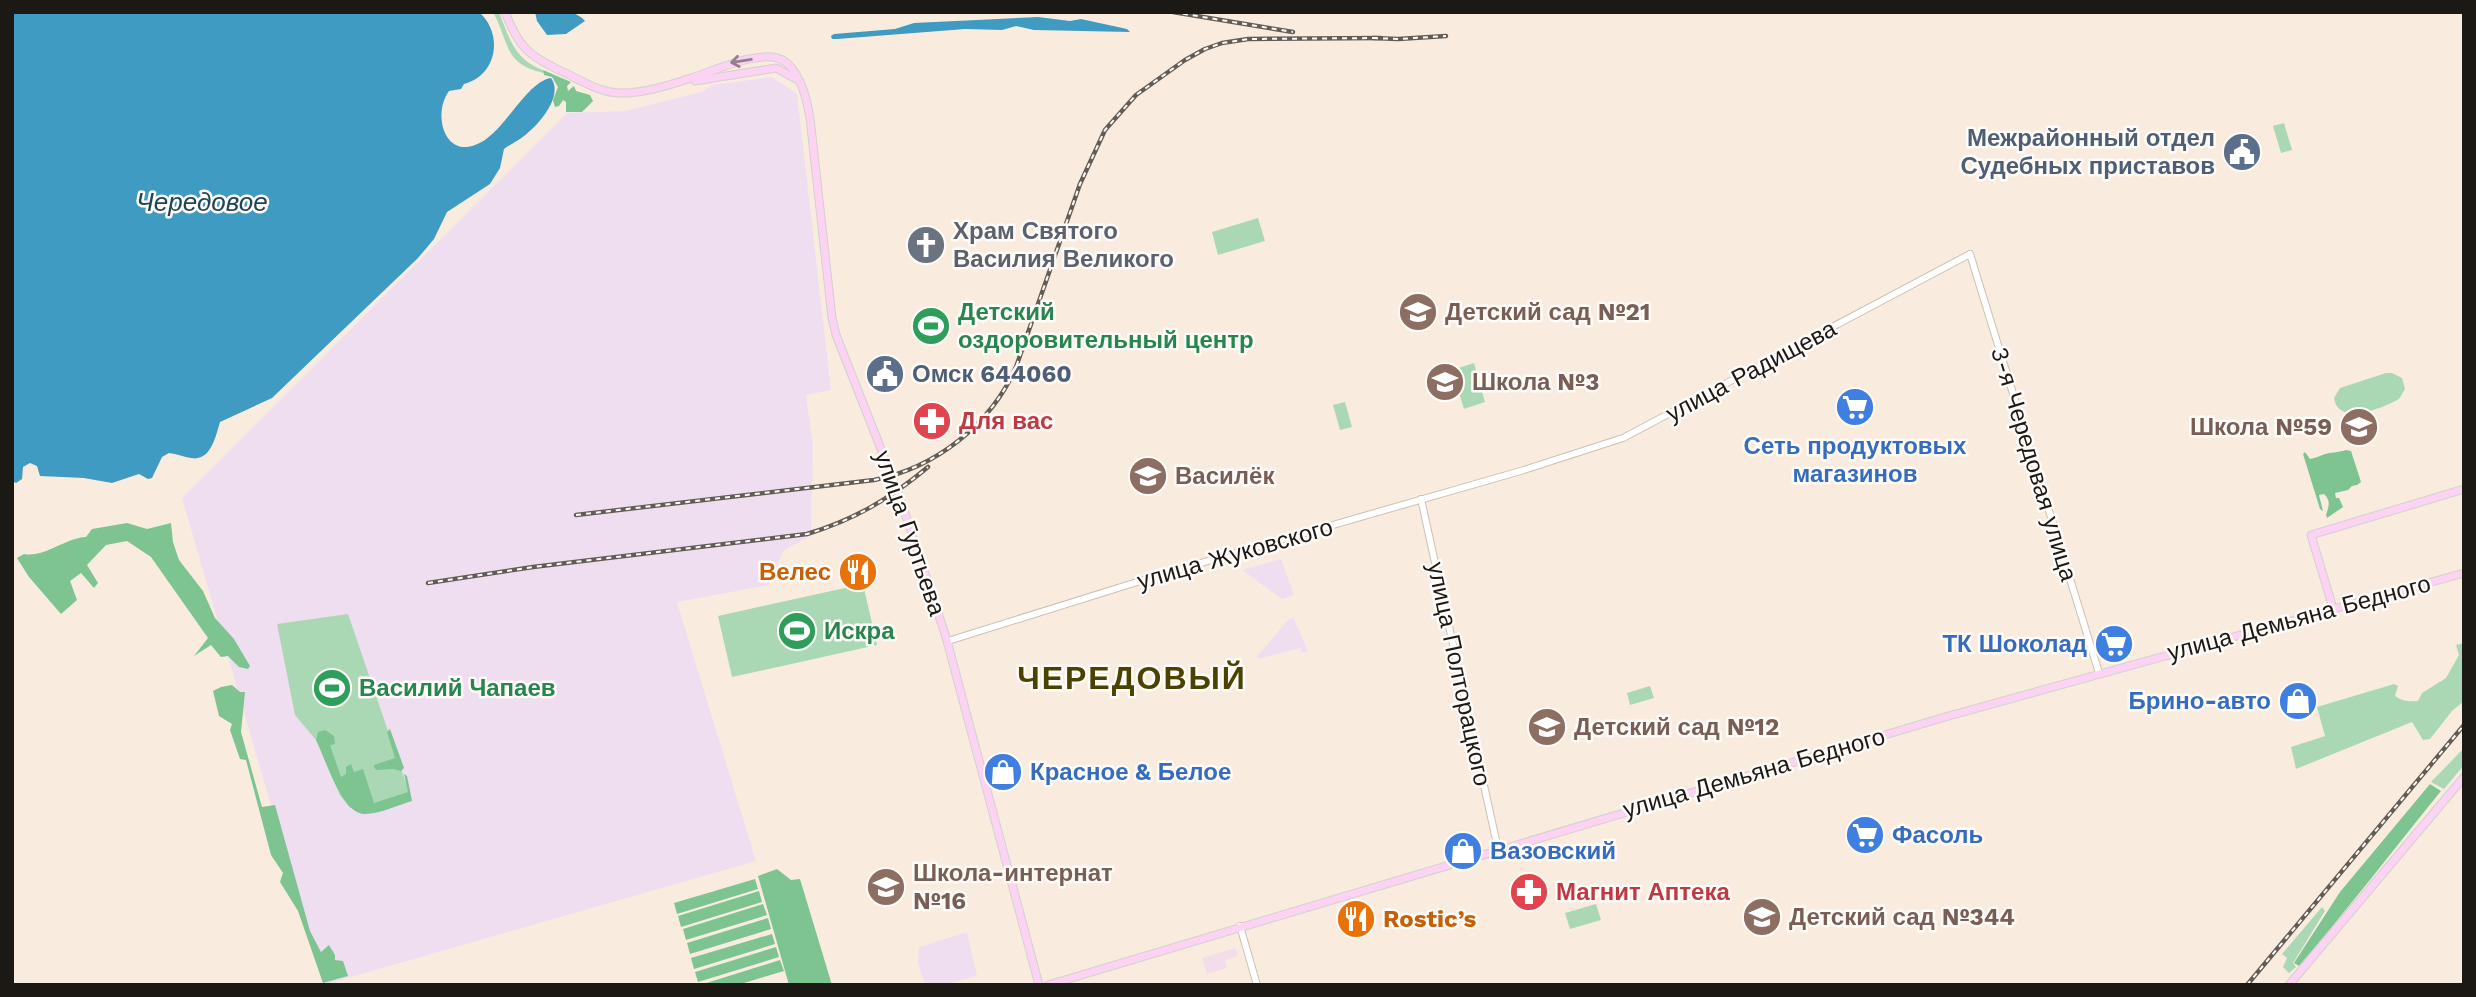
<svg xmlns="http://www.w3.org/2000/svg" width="2476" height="997" viewBox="0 0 2476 997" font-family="'Work Sans',sans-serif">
<rect width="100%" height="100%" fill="#f9ecdf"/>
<!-- commercial -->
<polygon fill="#f3ddeb" points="1235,948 1238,956 1225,960 1227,968 1207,974 1202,958"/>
<!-- industrial -->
<g fill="#efdef0">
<polygon points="772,77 797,94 831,390 806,395 813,446 811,536 784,550 769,585 677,602 756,861 323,985 182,498 567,113 626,111 702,92 712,85"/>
<polygon points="1281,559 1294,595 1282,599 1242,570"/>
<polygon points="1293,617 1308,651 1302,653 1300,648 1258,659 1258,655 1288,620"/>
<polygon points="967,932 977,976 943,985 925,985 918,962 919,947"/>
</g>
<!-- green -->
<g fill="#aad8b5">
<path d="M493,12H499C509,38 515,60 543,70L544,73C503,64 510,43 493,12Z"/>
<polygon points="2284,123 2292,150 2281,153 2273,126"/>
<polygon points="1258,218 1265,241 1218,255 1212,232"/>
<polygon points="1474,363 1485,402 1464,409 1452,370"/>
<path d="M2386,373H2392L2402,378L2405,389L2399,399C2383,408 2338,427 2334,398L2340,388Z"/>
<polygon points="1345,402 1352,427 1340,430 1333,405"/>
<polygon points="863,584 877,645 732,677 718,616"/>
<polygon points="348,614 411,798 350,808 340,795 316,740 295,715 277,624"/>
<path d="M2464,643V701L2452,711L2430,739L2423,740L2412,722L2296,769L2291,747L2325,736L2317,707L2394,684L2398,686L2395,696C2402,701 2409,702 2418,701L2422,693L2446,678L2459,655L2456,645Z"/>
<polygon points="1650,686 1654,698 1630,705 1627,693"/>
<polygon points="2464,748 2464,765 2444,789 2431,782"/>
<polygon points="1596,904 1601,920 1570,929 1565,913"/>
<polygon points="2322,907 2325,911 2293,963 2296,967 2289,973 2283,967 2287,958 2282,954"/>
</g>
<!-- forest -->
<g fill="#7dc491">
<polygon points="543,70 571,82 567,86 568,91 574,86 576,91 590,95 593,101 582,112 566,112 566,102 563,100 559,106 555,107 553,100 558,87 552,77 544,75"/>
<path d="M2346,450L2351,451L2361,482L2357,485L2352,486L2348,490L2335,493L2336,498H2339L2343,507L2327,518L2326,515C2329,506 2331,501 2324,494L2319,495L2323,511L2320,509L2303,454L2305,452L2310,459C2316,458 2319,456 2325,454C2331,452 2337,453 2346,450Z"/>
<path d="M127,523L147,529L171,523L173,542L179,560L203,591L215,618L234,639L250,666L248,669L239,667L228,656L221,657L211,645L194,656L208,638L151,557L127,541L106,545L87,565L98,583L94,588L81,573L70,581L77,600L61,614L29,577L17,558L24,554C44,558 65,538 86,537L92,529Z"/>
<polygon points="232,685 240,692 245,692 241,732 262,807 275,805 310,931 321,952 329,945 335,955 335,960 343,961 348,976 323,983 298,911 280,882 283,873 271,855 246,760 240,759 230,730 232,724 219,716 213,691 221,687"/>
<polygon points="390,729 404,768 401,771 393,769 376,770 374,767 374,765 395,758 387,732"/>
<path d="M325,730L334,736L335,744L330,745L341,777L346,774V767L351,764L354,772L363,769L374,803L408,792L404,774L407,776L412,801C398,805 380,814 365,814C341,814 326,759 316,740L318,732Z"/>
<path d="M2430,784L2441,791C2394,849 2348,909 2299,966L2294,963L2340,892Z"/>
<polygon points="777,869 791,880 800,879 832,985 789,985 758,876"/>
<polygon points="755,879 758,889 677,914 674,903"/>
<polygon points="759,891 762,902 681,927 678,916"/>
<polygon points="763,904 767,915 686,940 683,929"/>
<polygon points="768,918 771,929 690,954 687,943"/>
<polygon points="772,934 775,944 694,969 691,958"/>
<polygon points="776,947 779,957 698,982 695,972"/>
<polygon points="780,960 784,971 737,985 700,985"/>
</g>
<!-- water -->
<g fill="#3f9bc1">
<path d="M12,12H479C504,34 497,76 464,84L461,89L449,91C432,115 445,157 475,145C503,136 525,82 551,78C564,96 539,125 524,136C518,141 511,144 504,149L500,168L490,184L447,212L434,239L418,258L272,398L220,422C216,435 211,462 191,458C184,457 177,454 169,453L162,457L152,478L148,479L139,474L112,483L84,478L40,476L37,466L30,463L23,467L22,479L16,483L12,481Z"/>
<path d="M535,12C552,12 574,7 585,21L566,34L547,35L537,21Z"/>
<polygon points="1038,17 1070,21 1081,19 1127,29 1130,32 1034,30 1016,26 1002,30 965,29 837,39 832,39 831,36 834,34 895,29 914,23"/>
</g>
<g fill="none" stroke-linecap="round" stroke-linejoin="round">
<!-- minor casing -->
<g stroke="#ccc0b3" stroke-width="8">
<g id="minor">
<polyline points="1421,499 1498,849"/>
<polyline points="948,641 1166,573 1524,470 1623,438 1970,254 2099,673"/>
<polyline points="1240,926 1257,985"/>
</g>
</g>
<!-- major casing -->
<g stroke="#d2d1d0" stroke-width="9">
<g id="major">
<path d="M505,12C519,48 529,56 563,72C581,80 601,94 623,93C645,93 670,85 691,78C712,72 763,47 784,61C801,72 807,100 810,118L832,318L836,335L898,492L946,637L1039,985"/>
<polyline points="695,81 776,68 798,80"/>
<polyline points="2333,608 2311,535 2464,489"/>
<polyline points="1048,985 1945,717 2464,573"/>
<polyline points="2289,985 2464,777"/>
</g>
</g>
<!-- minor -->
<use href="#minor" stroke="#fff" stroke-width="6"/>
<!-- major -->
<use href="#major" stroke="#fdd3f4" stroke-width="7"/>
<!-- rail casing -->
<g stroke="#635c54" stroke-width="4.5">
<g id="rail">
<polyline points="1173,12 1293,32"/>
<polyline points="1373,38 1398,39 1446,36"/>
<path d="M576,515L874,480C935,468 991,425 1016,367L1080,184L1105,130L1136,95L1185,60L1205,49L1222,43L1248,39L1381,38"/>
<path d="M428,583L533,567L807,534C854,520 891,498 928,467"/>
<polyline points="2247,985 2464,725"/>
</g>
</g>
<!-- rail -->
<use href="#rail" stroke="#fefbf9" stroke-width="2" stroke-dasharray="5" stroke-linecap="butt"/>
</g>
<!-- one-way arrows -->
<defs><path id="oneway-shaft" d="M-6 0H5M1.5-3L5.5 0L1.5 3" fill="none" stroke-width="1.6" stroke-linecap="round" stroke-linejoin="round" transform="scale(1.75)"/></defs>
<use stroke="#987f8f" href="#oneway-shaft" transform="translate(741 61) rotate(171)"/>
<!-- icons -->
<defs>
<g id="civic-disc" transform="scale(2.0125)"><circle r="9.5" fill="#5c6f8a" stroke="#fefbf9"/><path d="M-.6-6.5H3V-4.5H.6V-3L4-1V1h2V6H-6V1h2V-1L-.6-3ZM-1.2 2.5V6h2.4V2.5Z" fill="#fff"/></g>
<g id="church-disc" transform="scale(2.0125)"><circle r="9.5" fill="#6b7280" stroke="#fefbf9"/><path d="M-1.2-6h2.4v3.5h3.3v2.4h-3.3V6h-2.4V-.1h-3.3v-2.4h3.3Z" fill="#fff"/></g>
<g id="school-disc" transform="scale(2.0125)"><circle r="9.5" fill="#8d6e63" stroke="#fefbf9"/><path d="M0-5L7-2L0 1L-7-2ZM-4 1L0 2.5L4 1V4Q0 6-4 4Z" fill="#fff"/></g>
<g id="stadium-disc" transform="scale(2.0125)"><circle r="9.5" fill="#2e9e5b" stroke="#fefbf9"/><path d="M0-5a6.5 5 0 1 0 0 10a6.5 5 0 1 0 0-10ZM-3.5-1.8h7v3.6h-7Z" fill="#fff"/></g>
<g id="supermarket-disc" transform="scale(2.0125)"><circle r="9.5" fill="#3f7fe0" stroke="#fefbf9"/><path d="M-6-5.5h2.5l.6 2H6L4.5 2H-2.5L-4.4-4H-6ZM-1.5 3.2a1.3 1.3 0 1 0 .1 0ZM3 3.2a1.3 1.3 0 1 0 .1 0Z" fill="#fff"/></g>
<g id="pharmacy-disc" transform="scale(2.0125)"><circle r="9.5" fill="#e0444e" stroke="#fefbf9"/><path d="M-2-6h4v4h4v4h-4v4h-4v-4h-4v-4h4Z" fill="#fff"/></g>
<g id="restaurant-disc" transform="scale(2.0125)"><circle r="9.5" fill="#e8710a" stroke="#fefbf9"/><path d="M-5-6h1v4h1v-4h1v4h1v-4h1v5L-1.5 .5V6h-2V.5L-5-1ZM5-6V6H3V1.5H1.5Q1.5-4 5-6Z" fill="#fff"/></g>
<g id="shop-disc" transform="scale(2.0125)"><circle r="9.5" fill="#3f7fe0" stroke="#fefbf9"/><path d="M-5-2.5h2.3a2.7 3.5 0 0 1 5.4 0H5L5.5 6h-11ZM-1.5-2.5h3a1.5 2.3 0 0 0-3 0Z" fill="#fff"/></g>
</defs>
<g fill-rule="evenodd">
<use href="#civic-disc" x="2242" y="152"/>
<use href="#church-disc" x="926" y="245"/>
<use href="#school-disc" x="1418" y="312"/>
<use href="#stadium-disc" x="931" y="326"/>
<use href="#civic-disc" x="885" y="374"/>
<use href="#school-disc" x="1445" y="382"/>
<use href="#supermarket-disc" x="1855" y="407"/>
<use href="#pharmacy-disc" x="932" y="421"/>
<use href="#school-disc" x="2359" y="427"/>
<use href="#school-disc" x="1148" y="476"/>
<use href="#restaurant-disc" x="858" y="572"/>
<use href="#stadium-disc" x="797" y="631"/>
<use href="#supermarket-disc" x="2114" y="644"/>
<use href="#stadium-disc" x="332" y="688"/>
<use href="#shop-disc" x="2298" y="701"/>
<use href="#school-disc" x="1547" y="727"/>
<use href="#shop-disc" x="1003" y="772"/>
<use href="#supermarket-disc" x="1865" y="835"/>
<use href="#shop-disc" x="1463" y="851"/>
<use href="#school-disc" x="886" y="887"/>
<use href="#pharmacy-disc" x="1529" y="892"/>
<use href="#school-disc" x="1762" y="917"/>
<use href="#restaurant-disc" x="1356" y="919"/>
</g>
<g text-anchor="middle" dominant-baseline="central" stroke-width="5" stroke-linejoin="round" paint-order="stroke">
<!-- service labels -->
<g font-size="24" font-weight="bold" fill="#4e5e75" stroke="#fefbf9" text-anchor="end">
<text x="2215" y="138">Межрайонный отдел<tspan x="2215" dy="28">Судебных приставов</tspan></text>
<text x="912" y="374" text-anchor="start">Омск 644060</text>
</g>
<!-- worship labels -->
<g font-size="24" font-weight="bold" fill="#5b616d" stroke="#fefbf9" text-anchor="start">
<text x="953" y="231">Храм Святого<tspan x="953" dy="28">Василия Великого</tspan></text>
</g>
<!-- leisure labels -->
<g font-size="24" font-weight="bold" fill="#27864d" stroke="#fefbf9" text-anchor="start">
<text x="958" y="312">Детский<tspan x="958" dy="28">оздоровительный центр</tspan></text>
<text x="824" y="631">Искра</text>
<text x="359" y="688">Василий Чапаев</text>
</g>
<!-- education labels -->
<g font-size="24" font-weight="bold" fill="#785e54" stroke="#fefbf9" text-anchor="start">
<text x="1445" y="312">Детский сад №21</text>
<text x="1472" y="382">Школа №3</text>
<text x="2332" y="427" text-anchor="end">Школа №59</text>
<text x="1175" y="476">Василёк</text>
<text x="1574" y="727">Детский сад №12</text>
<text x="913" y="873">Школа-интернат<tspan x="913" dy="28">№16</tspan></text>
<text x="1789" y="917">Детский сад №344</text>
</g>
<!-- street labels -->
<g font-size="24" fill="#1c1813" stroke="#fefbf9">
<text transform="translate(1751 371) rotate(-28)">улица Радищева</text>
<text transform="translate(2034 464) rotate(73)">3-я Чередовая улица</text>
<text transform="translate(910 533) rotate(71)">улица Гуртьева</text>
<text transform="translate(1235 554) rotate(-16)">улица Жуковского</text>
<text transform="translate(2299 618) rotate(-15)">улица Демьяна Бедного</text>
<text transform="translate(1459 674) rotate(78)">улица Полторацкого</text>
<text transform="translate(1754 773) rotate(-16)">улица Демьяна Бедного</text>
</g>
<!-- health labels -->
<g font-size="24" font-weight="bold" fill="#be3a42" stroke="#fefbf9" text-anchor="start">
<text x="959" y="421">Для вас</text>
<text x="1556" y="892">Магнит Аптека</text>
</g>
<!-- shop labels -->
<g font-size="24" font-weight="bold" fill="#366cbe" stroke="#fefbf9" text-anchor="start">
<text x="1855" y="446" text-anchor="middle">Сеть продуктовых<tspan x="1855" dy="28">магазинов</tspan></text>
<text x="2087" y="644" text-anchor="end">ТК Шоколад</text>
<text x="2271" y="701" text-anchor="end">Брино-авто</text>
<text x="1030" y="772">Красное &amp; Белое</text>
<text x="1892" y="835">Фасоль</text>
<text x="1490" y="851">Вазовский</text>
</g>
<!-- food labels -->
<g font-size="24" font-weight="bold" fill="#c56008" stroke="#fefbf9" text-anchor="end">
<text x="831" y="572">Велес</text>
<text x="1383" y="919" text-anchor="start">Rostic’s</text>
</g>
<!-- water labels -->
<g font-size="26" font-style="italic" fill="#1e4556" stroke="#fefbf9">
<text x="202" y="202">Чередовое</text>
</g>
<!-- district labels -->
<g font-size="32" font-weight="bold" letter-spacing="2" fill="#4b4200" stroke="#fefbf9">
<text x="1132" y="678">ЧЕРЕДОВЫЙ</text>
</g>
</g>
<!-- border -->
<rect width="2476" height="997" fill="none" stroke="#1c1813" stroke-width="28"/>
</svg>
